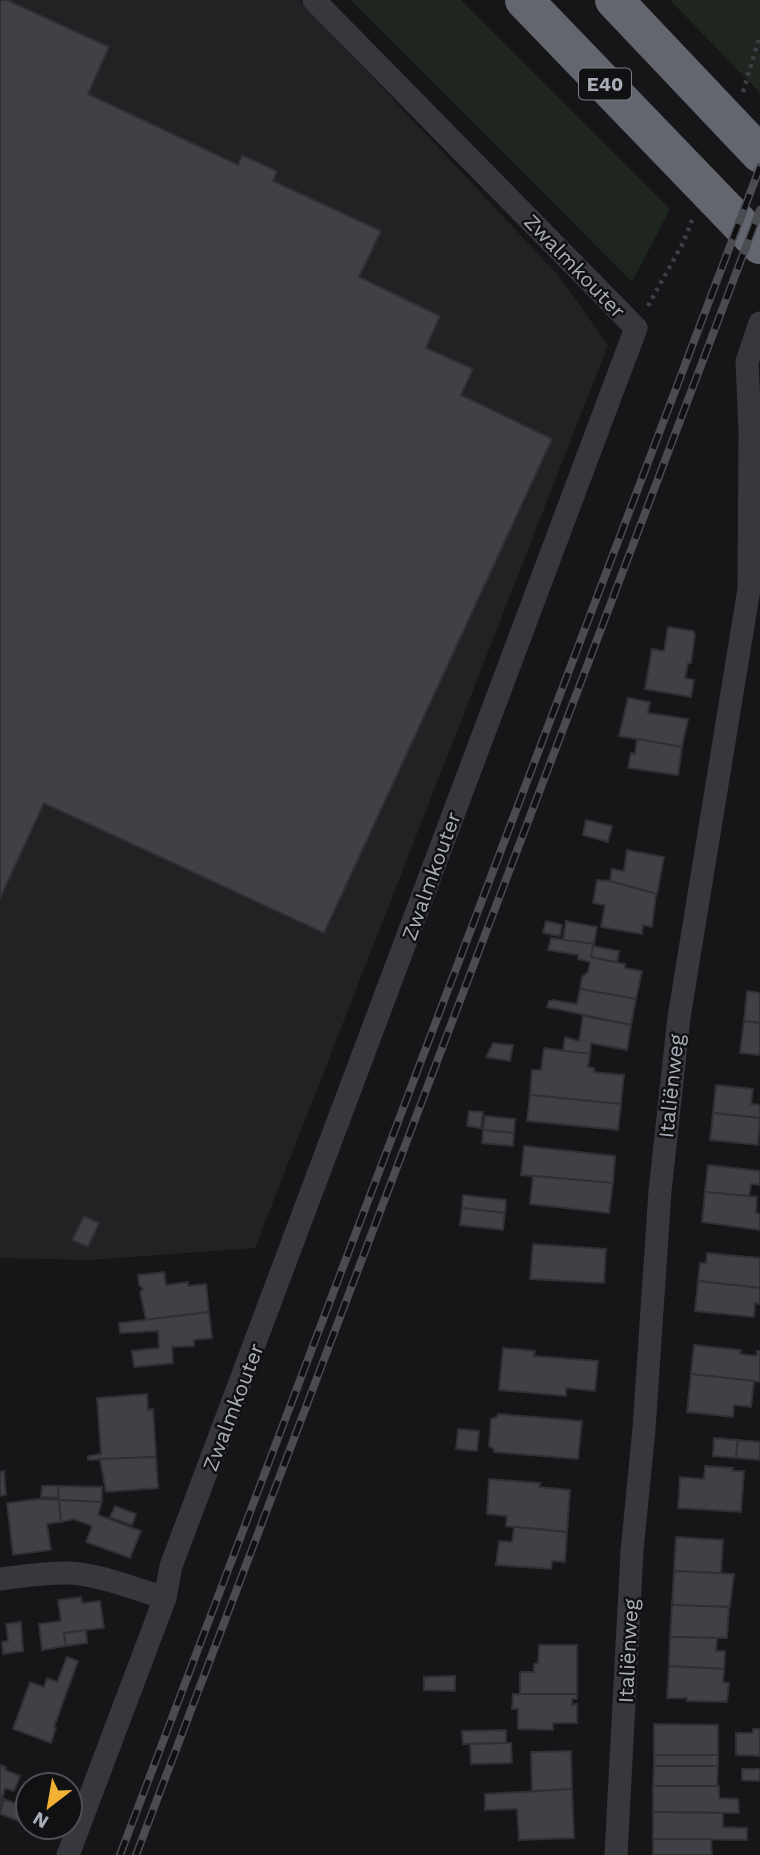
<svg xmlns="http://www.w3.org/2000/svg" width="760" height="1855" viewBox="0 0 760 1855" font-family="'Work Sans',sans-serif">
<rect width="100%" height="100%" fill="#161618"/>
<!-- built -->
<polygon fill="#222225" points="0,0 300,0 558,275 608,345 255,1248 90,1260 0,1258"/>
<!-- green -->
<g fill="#1e261f">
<polygon points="351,0 461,0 670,209 632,282"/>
<polygon points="670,0 760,0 760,93"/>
</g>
<!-- building -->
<g fill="#404145" stroke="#303034" stroke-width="2">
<polygon points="0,0 7,0 109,47 88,94 238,165 242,155 277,171 273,181 381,231 359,277 440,316 426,348 473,369 461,395 552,439 324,933 44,803 0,898"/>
<polygon points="668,627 693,631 695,634 691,663 688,663 685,678 694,680 691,697 645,689 652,649 664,651"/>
<polygon points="628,698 650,702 648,713 688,719 682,747 619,736"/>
<polygon points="637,739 682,747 678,775 628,768 631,753 635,754"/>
<polygon points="586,820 612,826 608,842 583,835"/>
<polygon points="627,850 664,857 657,894 610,881 612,869 624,871"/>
<polygon points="597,880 610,881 656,894 652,927 643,925 642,934 601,927 605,905 593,903"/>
<polygon points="546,921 562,925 560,936 543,933"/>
<polygon points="566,921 597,927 594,944 563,940"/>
<polygon points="551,938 594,944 591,957 625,964 625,968 642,971 636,999 580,989 582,977 588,972 590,962 578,959 578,955 548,950"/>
<polygon points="593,946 619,951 617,962 591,957"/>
<polygon points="580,989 636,999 631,1025 547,1007 549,1001 553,1000 577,1004"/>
<polygon points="747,991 760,993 760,1023 744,1021"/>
<polygon points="583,1016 631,1025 627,1050 591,1043 590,1054 563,1051 565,1037 579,1041"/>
<polygon points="744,1021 760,1023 760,1055 740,1053"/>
<polygon points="493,1043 513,1045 510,1061 486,1057"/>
<polygon points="544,1048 590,1054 588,1067 594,1068 594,1072 624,1075 621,1104 530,1095 532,1070 541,1070"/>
<polygon points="716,1085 753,1089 751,1104 760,1105 760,1118 713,1113"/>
<polygon points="530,1095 621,1104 618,1130 527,1121"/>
<polygon points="469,1111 483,1112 481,1128 467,1126"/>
<polygon points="713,1113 760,1118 758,1145 710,1140"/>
<polygon points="485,1116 515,1119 514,1133 483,1130"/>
<polygon points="483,1130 514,1133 513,1146 482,1143"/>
<polygon points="524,1146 615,1156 613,1183 521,1175"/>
<polygon points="708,1165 760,1171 760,1185 751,1184 749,1196 705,1192"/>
<polygon points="533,1176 613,1183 609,1213 530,1204"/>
<polygon points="705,1192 757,1197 756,1213 760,1214 760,1230 702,1222"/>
<polygon points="463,1195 506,1200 505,1213 462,1208"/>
<polygon points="462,1208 505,1213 503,1230 460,1225"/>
<polygon points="84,1216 99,1223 88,1247 72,1240"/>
<polygon points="533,1244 606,1249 604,1283 530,1279"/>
<polygon points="707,1253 760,1258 760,1288 698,1281 700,1263 706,1263"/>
<polygon points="164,1272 166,1285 188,1282 188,1286 206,1284 209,1312 146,1320 140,1292 143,1289 139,1285 138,1275"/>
<polygon points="698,1281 760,1288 760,1304 755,1303 754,1317 695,1311"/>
<polygon points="209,1312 212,1338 194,1340 194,1346 172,1347 173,1363 134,1367 132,1351 159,1348 158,1331 120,1333 119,1323"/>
<polygon points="694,1345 741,1350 740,1354 757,1356 757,1351 760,1351 760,1382 691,1374"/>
<polygon points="503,1348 535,1351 534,1356 598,1361 595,1391 566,1388 566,1396 499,1390"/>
<polygon points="691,1374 754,1381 751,1407 734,1405 733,1417 687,1412"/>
<polygon points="147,1394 148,1410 153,1409 156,1457 88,1460 88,1456 101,1454 97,1398"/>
<polygon points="498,1414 582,1421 578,1459 494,1452 494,1449 489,1446 491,1419 497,1417"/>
<polygon points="458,1429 479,1431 477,1451 456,1449"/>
<polygon points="714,1438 738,1440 736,1458 713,1456"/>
<polygon points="738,1440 760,1442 760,1460 736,1458"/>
<polygon points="156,1457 158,1488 106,1492 100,1459"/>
<polygon points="705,1466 733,1468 732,1471 744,1471 741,1512 678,1508 680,1477 704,1479"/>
<polygon points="4,1471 6,1495 0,1496 0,1472"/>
<polygon points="489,1479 540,1483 539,1487 570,1490 567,1532 506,1526 507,1516 487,1514"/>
<polygon points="42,1486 58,1486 59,1498 41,1497"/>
<polygon points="58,1486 102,1487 102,1502 59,1500"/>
<polygon points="39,1499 59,1500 61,1522 47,1524 51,1550 13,1555 7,1503"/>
<polygon points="59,1500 102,1502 98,1515 141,1531 130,1558 86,1542 92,1526 74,1519 61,1522"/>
<polygon points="115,1506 136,1514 132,1525 110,1517"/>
<polygon points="514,1527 567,1532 565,1562 552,1561 551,1569 496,1565 499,1541 512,1542"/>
<polygon points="676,1537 723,1540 721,1573 674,1571"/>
<polygon points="674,1571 734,1574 730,1607 672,1605"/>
<polygon points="81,1597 82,1603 100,1601 104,1628 64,1633 66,1646 42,1650 39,1624 61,1621 58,1600"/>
<polygon points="672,1605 729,1607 727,1638 670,1637"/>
<polygon points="21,1622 23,1651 3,1654 2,1642 8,1641 6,1624"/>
<polygon points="86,1630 87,1643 66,1646 64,1633"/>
<polygon points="670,1637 717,1638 716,1651 725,1651 724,1669 669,1666"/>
<polygon points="539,1645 577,1645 577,1694 520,1694 520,1672 534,1672 534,1664 538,1663"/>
<polygon points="67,1657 78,1661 54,1727 56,1728 51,1743 13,1729 30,1682 44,1687 47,1678 57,1682"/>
<polygon points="669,1666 724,1669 723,1682 729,1683 727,1702 687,1701 687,1698 667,1698"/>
<polygon points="455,1676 455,1691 424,1690 424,1677"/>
<polygon points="513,1694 577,1694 577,1699 572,1699 572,1705 577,1704 577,1723 553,1723 553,1730 518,1729 518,1709 512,1709"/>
<polygon points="654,1724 718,1725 718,1755 654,1755"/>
<polygon points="753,1729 760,1729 760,1756 736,1755 736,1733 753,1733"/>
<polygon points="506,1730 506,1743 463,1744 462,1731"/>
<polygon points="506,1743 511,1743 512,1763 471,1764 470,1744"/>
<polygon points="571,1751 572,1789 532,1791 531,1752"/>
<rect x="654" y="1755" width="64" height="11"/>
<polygon points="0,1765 6,1767 5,1770 20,1776 14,1791 5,1788 0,1808"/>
<polygon points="654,1766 718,1766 717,1786 653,1786"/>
<polygon points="742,1769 760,1769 760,1781 742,1780"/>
<polygon points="653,1786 719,1786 719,1798 738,1799 739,1813 653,1812"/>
<polygon points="572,1789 574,1838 519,1840 517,1809 485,1810 485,1794"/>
<polygon points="4,1799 23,1806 18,1821 0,1814"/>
<polygon points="653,1812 723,1813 723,1827 747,1828 747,1840 653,1839"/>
<polygon points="653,1839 711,1839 712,1855 653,1855"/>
</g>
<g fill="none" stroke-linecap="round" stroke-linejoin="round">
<!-- path -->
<g stroke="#3d3f44" stroke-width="4.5" stroke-dasharray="3.5 5" stroke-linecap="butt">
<polyline points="743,92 760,35"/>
<polyline points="648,306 683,243 692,220"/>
</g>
<!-- minor -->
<g stroke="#37383d" stroke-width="23">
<path d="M0,1579C23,1576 47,1572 70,1573C102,1575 135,1589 165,1598"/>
<polyline points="68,1855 165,1598 171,1566 636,328 314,0"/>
<polyline points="616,1855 632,1551 644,1429 660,1191 679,1017 749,589 750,429 747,362 760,323"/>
</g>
<!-- motorway -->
<g stroke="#63666e" stroke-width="38">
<polyline points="524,0 760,245"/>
<polyline points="614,0 760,154"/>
</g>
<!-- rail casing -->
<g stroke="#4a4c52" stroke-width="8">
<g id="rail">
<polyline points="120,1855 760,167"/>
<polyline points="136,1855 760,210"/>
</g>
</g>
<!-- rail -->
<use href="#rail" stroke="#111113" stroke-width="5" stroke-dasharray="16" stroke-linecap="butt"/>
</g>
<g text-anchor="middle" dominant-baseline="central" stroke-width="5" stroke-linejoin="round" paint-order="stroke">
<!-- shield labels -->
<rect fill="#111113" stroke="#7b7e86" stroke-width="2" x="579" y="68.5" width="52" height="31" rx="5"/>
<g font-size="19" font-weight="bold" fill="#a8adb8">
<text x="605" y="84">E40</text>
</g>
<!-- street labels -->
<g font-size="21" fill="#a8adb8" stroke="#111113">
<text transform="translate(575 266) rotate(46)">Zwalmkouter</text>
<text transform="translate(431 876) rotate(-70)">Zwalmkouter</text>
<text transform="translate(671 1086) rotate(-84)">Italiënweg</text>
<text transform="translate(233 1407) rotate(-69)">Zwalmkouter</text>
<text transform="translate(628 1651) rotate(-87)">Italiënweg</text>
</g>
</g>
<!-- north arrow -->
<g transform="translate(49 1806) rotate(211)"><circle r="33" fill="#111113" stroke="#4d4f55" stroke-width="2"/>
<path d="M0-5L12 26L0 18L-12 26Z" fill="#f2b134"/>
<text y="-10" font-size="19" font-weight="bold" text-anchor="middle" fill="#a8adb8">N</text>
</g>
</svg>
